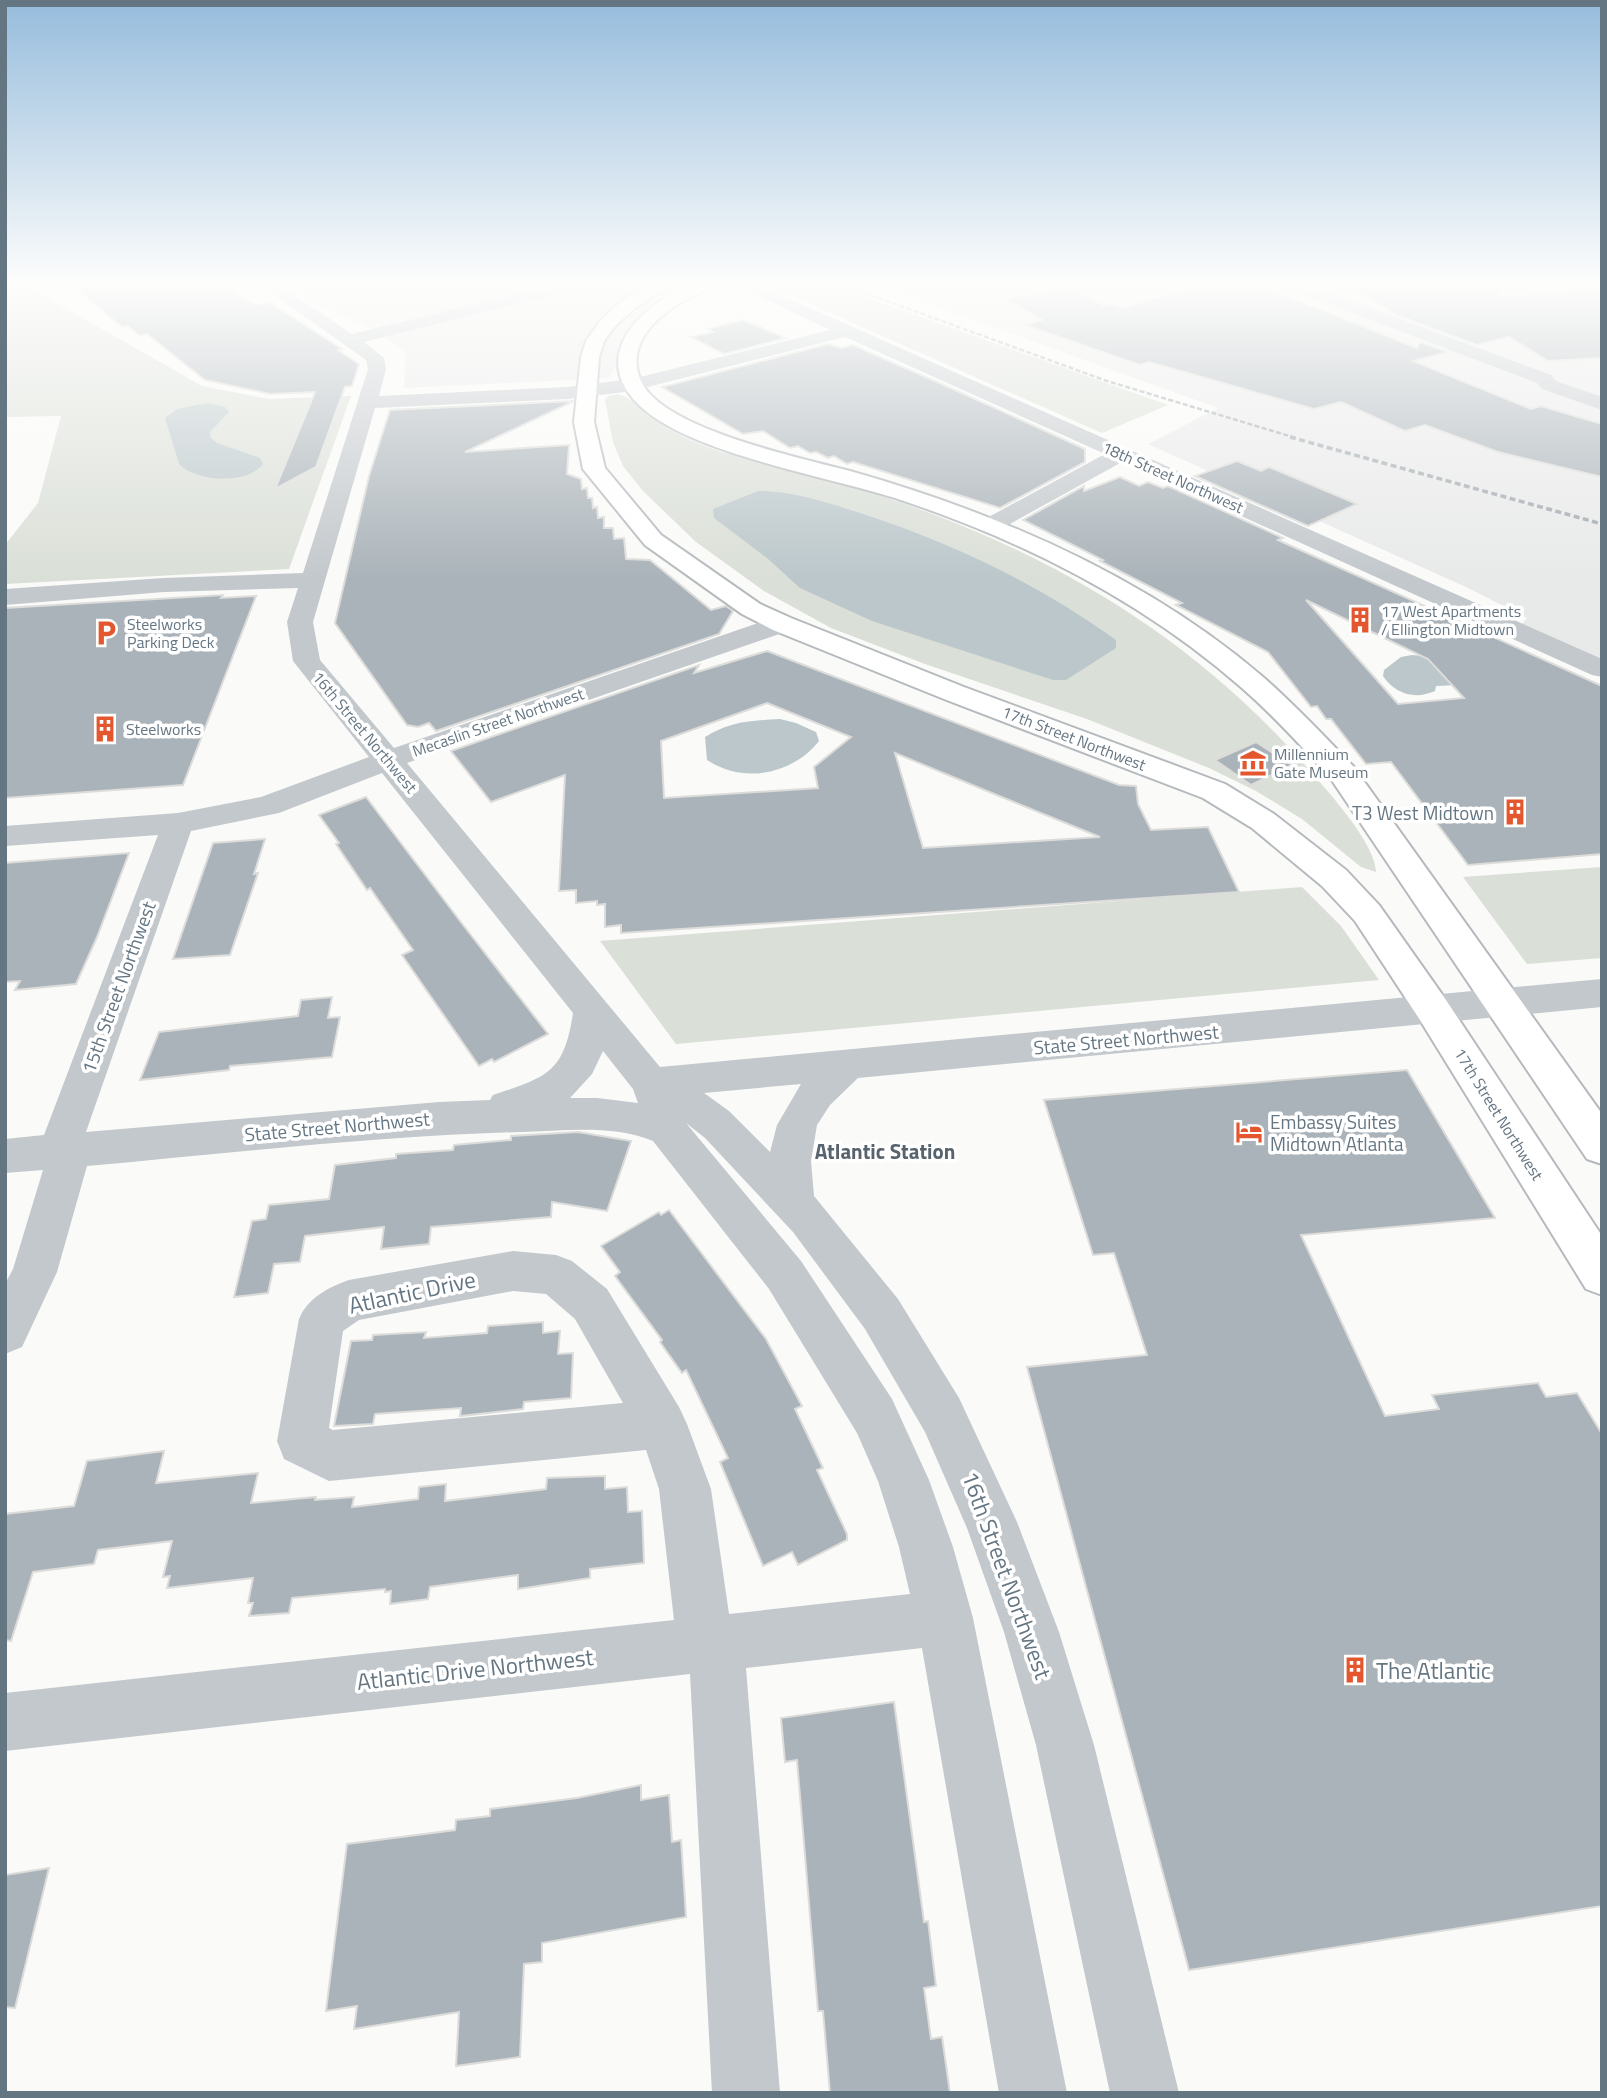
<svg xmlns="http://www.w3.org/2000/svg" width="1607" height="2098" viewBox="0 0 1607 2098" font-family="'Titillium Web',sans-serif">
<rect width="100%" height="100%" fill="#fafaf8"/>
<!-- built -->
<g fill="#e8e9e9">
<polygon points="279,285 688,285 629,343 609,378 404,388 406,353 379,333"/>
<polygon points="876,285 1602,285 1602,664 1522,624 1527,618 1466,587 1148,444 1218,408"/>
</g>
<!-- green -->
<g fill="#dadfd7">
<polygon points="5,285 25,285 202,386 269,399 351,396 289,569 5,584 5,545 38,503 61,416 5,417"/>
<polygon points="767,285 832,285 1168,405 1102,433"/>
<path d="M618,394C633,398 643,413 656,421C674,433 693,442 713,449C728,455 744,456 759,460C790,468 821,477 851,486C1030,541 1187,628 1311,772C1330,794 1375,843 1376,872L1361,867L1302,819L1256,791L1209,768L1087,719L925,664L831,628L764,591L696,542L643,491L623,466L613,442L605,400L608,396Z"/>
<polygon points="1602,867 1602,958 1527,964 1463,877"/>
<polygon points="1302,887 1341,926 1379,980 676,1044 600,941"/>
</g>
<!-- water -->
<g fill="#bbc7cb">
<path d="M208,403L225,407L229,412L210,432L211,438L217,443L260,458L263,464C247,485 196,482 179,464L165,418L177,409Z"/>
<path d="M758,491C793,491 825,502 857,512C950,542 1037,583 1116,640V648L1066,680H1053L872,621L800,588L767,558L714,518L713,509Z"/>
<path d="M1412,655L1433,657L1459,685L1436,686L1435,691C1415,700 1395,694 1383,676L1384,670L1401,657Z"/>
<path d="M780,719L796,723L816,732L819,741C792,775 743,784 707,760L705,737C732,721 749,721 780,719Z"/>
</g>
<!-- building -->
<g fill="#aab3b9" stroke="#dcdcda" stroke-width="2" fill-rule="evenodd">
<polygon points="71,285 223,285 255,305 269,302 342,349 338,350 359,364 352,386 345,387 316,467 275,489 315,392 270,394 205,380 147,334 140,336 128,326 122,327"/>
<polygon points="1221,285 1259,285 1417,348 1420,342 1448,352 1413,361 1531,409 1541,406 1602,424 1602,477 1498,452 1425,425 1405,431 1341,402 1314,409 1149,362 1140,365 1025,325 1042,320 1005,299 1070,288 1104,306 1109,303 1125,308 1154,298"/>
<polygon points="1349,285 1500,285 1500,297 1570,292 1572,287 1602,285 1602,358 1548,361 1509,337 1477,345 1396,315"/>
<polygon points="743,320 786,338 724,354 691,337 713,332 707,329"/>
<polygon points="828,344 841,348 853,345 951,388 1085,449 1085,462 1000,508 853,462 847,464 834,456 828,458 816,452 810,453 798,446 790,448 763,431 743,434 662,387"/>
<polygon points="574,401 465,452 569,445 567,474 581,479 582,489 587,488 588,498 592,498 593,508 597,507 598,518 604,517 604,528 613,528 614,539 624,538 626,559 650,560 711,610 726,606 733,611 719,634 436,731 429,723 418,727 407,725 335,623 369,476 390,410"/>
<polygon points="1237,461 1261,471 1269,467 1357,504 1308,526 1195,476"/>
<path d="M1120,477L1139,486L1148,482L1163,488L1168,486L1283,538L1278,540L1602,686V854L1468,865L1391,762L1366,764L1331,719H1326L1317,706L1311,707L1268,652L1176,605L1182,603L1100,561L1103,560L1023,520L1084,486V491ZM1306,600L1428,659L1464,698L1398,704Z"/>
<polygon points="223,595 221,598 256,596 183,785 5,798 5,608"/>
<path d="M767,651L1119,785L1136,786L1138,804L1151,830L1208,827L1239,892L621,933V925L605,927V904L597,905V901L576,903V890L559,891L565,775L491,802L451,751L699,665L694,673ZM767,703L851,737L814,767L818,788L664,798L661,741ZM895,753L987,791L1100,837L923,848Z"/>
<polygon points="1256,742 1292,765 1251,785 1215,760"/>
<polygon points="366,797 463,925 548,1034 494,1062 492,1059 479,1066 402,955 413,950 370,888 367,890 336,844 339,843 319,815"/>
<polygon points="265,839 254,874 258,873 230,955 173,959 213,843"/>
<polygon points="129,853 97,937 76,984 15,990 20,981 5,982 5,863"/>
<polygon points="332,997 328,1018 340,1017 332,1057 230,1066 229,1070 140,1080 159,1032 298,1016 301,1000"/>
<polygon points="1407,1070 1495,1218 1301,1235 1385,1416 1439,1409 1432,1395 1538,1383 1546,1397 1577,1393 1602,1434 1602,1906 1189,1970 1027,1367 1147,1355 1114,1253 1093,1255 1044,1100"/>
<polygon points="578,1132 631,1141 607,1211 552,1202 551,1217 431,1227 429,1244 381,1249 384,1227 305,1236 300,1262 274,1264 268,1293 234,1297 252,1221 266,1219 269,1205 329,1199 335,1165 396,1158 396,1154 453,1150 454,1145 511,1140 511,1136"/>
<polygon points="669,1210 766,1339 802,1406 795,1409 823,1468 817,1470 847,1534 847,1540 798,1565 792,1552 763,1566 720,1462 728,1458 686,1370 682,1373 660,1342 662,1340 615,1276 620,1272 601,1246 659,1212 661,1215"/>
<polygon points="543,1322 543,1333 560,1331 558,1354 573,1353 571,1398 524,1402 523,1409 460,1416 461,1408 375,1414 373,1424 334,1426 351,1341 372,1340 373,1335 426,1332 424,1338 487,1333 488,1326"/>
<polygon points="164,1451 156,1483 258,1473 251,1503 316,1497 315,1500 354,1497 352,1507 418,1499 419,1487 446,1484 445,1501 546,1489 547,1478 605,1476 605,1489 627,1487 628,1512 642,1511 644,1563 590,1569 590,1578 518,1589 518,1575 430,1587 428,1599 390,1604 391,1591 385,1592 385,1589 292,1598 289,1613 249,1616 253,1603 248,1603 253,1578 167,1588 170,1576 163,1577 172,1541 98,1550 94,1564 33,1572 11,1641 5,1640 5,1514 74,1506 87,1461"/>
<polygon points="894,1702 924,1922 928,1921 936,1986 924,1988 931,2039 942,2037 950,2093 830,2093 823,2011 818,2011 797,1760 785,1762 781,1718"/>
<polygon points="641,1785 641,1800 669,1795 672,1842 681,1840 686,1917 542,1943 542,1962 524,1964 520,2057 456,2066 459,2012 354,2029 357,2006 326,2011 347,1844 455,1830 456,1820 490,1816 490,1809 577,1798"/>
<polygon points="49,1868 15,2008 5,2007 5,1875"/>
</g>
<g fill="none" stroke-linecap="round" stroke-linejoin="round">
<!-- major casing -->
<g stroke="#b5babe" stroke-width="4">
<g id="major">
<polygon points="650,285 670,285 635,308 614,327 604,341 599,357 594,422 605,468 661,535 760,604 791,618 964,687 1225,784 1274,814 1346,870 1379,905 1446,1000 1602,1236 1602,1295 1586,1289 1420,1020 1355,921 1322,886 1252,828 1203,798 944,699 773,630 742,614 645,545 583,469 574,422 581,357 586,341 602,319 623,300"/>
<path d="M688,285H710C702,294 688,298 678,304C652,321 626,347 641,381C662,429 801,458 850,471C998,513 1145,576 1263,677C1295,705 1324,736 1353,766L1602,1114V1164L1587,1159L1331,779C1303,748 1274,716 1242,688C1144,602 1024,541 901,500C832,477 689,454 639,405C588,355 641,307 688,285Z"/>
</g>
</g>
<!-- minor -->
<g fill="#c3c8cc" fill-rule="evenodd">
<path d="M260,285H279L352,334L554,285H584L582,288L364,342L384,358L386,369L379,396L568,387L632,379L830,330L736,285H758L1602,659V677L1592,675L1122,462L999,530H983L979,525L983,520L1105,454L845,337L632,391L568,399L375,408L313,622L320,660L394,748L773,618L782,616L791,618L795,624L791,630L407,763L660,1067L1602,979V1007L858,1078L830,1105L817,1125L811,1161L814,1196L898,1299L959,1398L1017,1522L1059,1632L1094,1745L1179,2093H1110L1036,1745L1004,1632L967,1528L925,1432L865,1329L793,1232L705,1138L686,1123L801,1261L892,1399L929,1480L953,1547L973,1618L1067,2093H999L922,1648L746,1668L780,2093H712L690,1674L5,1751V1693L674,1620L659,1489L646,1450L329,1481L284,1459L277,1441L299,1319C308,1298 327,1288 349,1280L513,1251L556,1255L572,1261L607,1289L679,1407L687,1424L711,1489L729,1614L910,1594L899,1547L878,1481L857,1433L769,1289L653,1141C613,1124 563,1131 521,1132C376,1136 231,1153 87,1166L57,1272L22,1347L5,1354V1284L13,1269L43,1170L5,1173V1139L44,1135L158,835L5,846V826L178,813L261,797L369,757L293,661L287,622L298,588L164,592L5,605V589L164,578L303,573L368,369L366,360ZM382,773L573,1013C564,1074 546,1077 493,1095L490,1100L439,1102L86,1132L191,831L279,813ZM603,1051L633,1089L638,1103L597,1098H570L592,1074ZM801,1084L777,1125L770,1152L729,1111L704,1093ZM513,1291L546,1294L575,1319L623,1403L333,1430L329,1428L343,1331L359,1320Z"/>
<polygon points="1284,285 1308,285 1551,375 1556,381 1602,397 1602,410 1542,389 1537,383 1286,288"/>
</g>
<!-- major -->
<use href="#major" fill="#fff" fill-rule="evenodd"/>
<!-- rail-far1 -->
<polyline stroke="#a2aab0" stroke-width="2.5" stroke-dasharray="5 2.5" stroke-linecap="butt" points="843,285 1107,381 1296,438"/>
<!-- rail -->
<polyline stroke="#a2aab0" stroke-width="3.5" stroke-dasharray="6 3.5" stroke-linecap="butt" points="1290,437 1602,524"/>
</g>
<!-- sky -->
<linearGradient id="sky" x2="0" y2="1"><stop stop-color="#96bcdc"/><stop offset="0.49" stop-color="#fdfdfc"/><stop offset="1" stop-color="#fdfdfc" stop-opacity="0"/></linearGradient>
<rect width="1607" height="579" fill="url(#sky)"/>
<!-- icons -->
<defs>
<g id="building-bare" transform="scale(2.1)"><path d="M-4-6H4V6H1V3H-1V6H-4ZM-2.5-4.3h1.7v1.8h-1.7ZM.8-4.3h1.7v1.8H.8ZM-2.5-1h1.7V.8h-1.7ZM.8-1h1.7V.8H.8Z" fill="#e4572e" stroke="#fff" stroke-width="2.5" paint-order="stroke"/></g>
<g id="parking-bare" transform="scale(2.1)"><path d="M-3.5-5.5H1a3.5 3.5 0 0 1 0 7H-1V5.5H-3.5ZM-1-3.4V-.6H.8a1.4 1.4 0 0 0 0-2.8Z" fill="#e4572e" stroke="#fff" stroke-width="2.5" paint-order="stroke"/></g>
<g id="museum-bare" transform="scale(2.1)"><path d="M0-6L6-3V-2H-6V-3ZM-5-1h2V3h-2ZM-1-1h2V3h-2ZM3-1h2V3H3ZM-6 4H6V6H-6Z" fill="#e4572e" stroke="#fff" stroke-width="2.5" paint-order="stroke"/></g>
<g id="hotel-bare" transform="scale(2.1)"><path d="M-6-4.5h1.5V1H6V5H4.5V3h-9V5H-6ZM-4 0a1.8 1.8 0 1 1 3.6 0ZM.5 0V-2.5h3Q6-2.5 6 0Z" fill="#e4572e" stroke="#fff" stroke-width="2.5" paint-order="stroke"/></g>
</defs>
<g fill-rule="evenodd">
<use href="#building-bare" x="1360" y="620"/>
<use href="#parking-bare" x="106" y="633"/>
<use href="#building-bare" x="105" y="729"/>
<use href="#museum-bare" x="1253" y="763"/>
<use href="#building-bare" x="1515" y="812"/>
<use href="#hotel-bare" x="1249" y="1132"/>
<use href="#building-bare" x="1355" y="1670"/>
</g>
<g text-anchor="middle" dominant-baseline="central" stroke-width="7" stroke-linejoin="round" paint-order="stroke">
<!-- far-street labels -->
<g font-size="16" fill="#657683" stroke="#fff">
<text transform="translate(1173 477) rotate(24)">18th Street Northwest</text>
<text transform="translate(498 722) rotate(-19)">Mecaslin Street Northwest</text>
<text transform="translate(365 732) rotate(50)">16th Street Northwest</text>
<text transform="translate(1074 738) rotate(21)">17th Street Northwest</text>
<text transform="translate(1499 1114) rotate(58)">17th Street Northwest</text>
</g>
<!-- far-poi labels -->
<g font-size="16" fill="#657683" stroke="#fff" text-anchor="start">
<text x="1381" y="611">17 West Apartments<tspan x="1381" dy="18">/ Ellington Midtown</tspan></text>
<text x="127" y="624">Steelworks<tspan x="127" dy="18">Parking Deck</tspan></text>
<text x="126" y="729">Steelworks</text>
<text x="1274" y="754">Millennium<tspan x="1274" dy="18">Gate Museum</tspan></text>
</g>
<!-- poi labels -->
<g font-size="19" fill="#657683" stroke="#fff" text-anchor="end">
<text x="1494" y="812">T3 West Midtown</text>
<text x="1270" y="1121" text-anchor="start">Embassy Suites<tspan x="1270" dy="22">Midtown Atlanta</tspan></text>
</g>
<!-- street labels -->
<g font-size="19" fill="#657683" stroke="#fff">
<text transform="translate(118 987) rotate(-70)">15th Street Northwest</text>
<text transform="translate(1126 1039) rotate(-5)">State Street Northwest</text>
<text transform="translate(337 1126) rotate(-5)">State Street Northwest</text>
</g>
<!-- neighbourhood labels -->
<g font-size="21" font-weight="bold" fill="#57646e" stroke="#fff">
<text x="885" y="1151">Atlantic Station</text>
</g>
<!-- near-street labels -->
<g font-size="23" fill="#657683" stroke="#fff">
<text transform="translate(412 1292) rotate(-12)">Atlantic Drive</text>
<text transform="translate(1007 1575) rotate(70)">16th Street Northwest</text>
<text transform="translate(475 1669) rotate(-6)">Atlantic Drive Northwest</text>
</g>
<!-- near-poi labels -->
<g font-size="23" fill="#657683" stroke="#fff" text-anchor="start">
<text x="1376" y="1670">The Atlantic</text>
</g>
</g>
<!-- border -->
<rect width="1607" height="2098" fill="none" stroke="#657683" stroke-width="14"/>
</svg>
